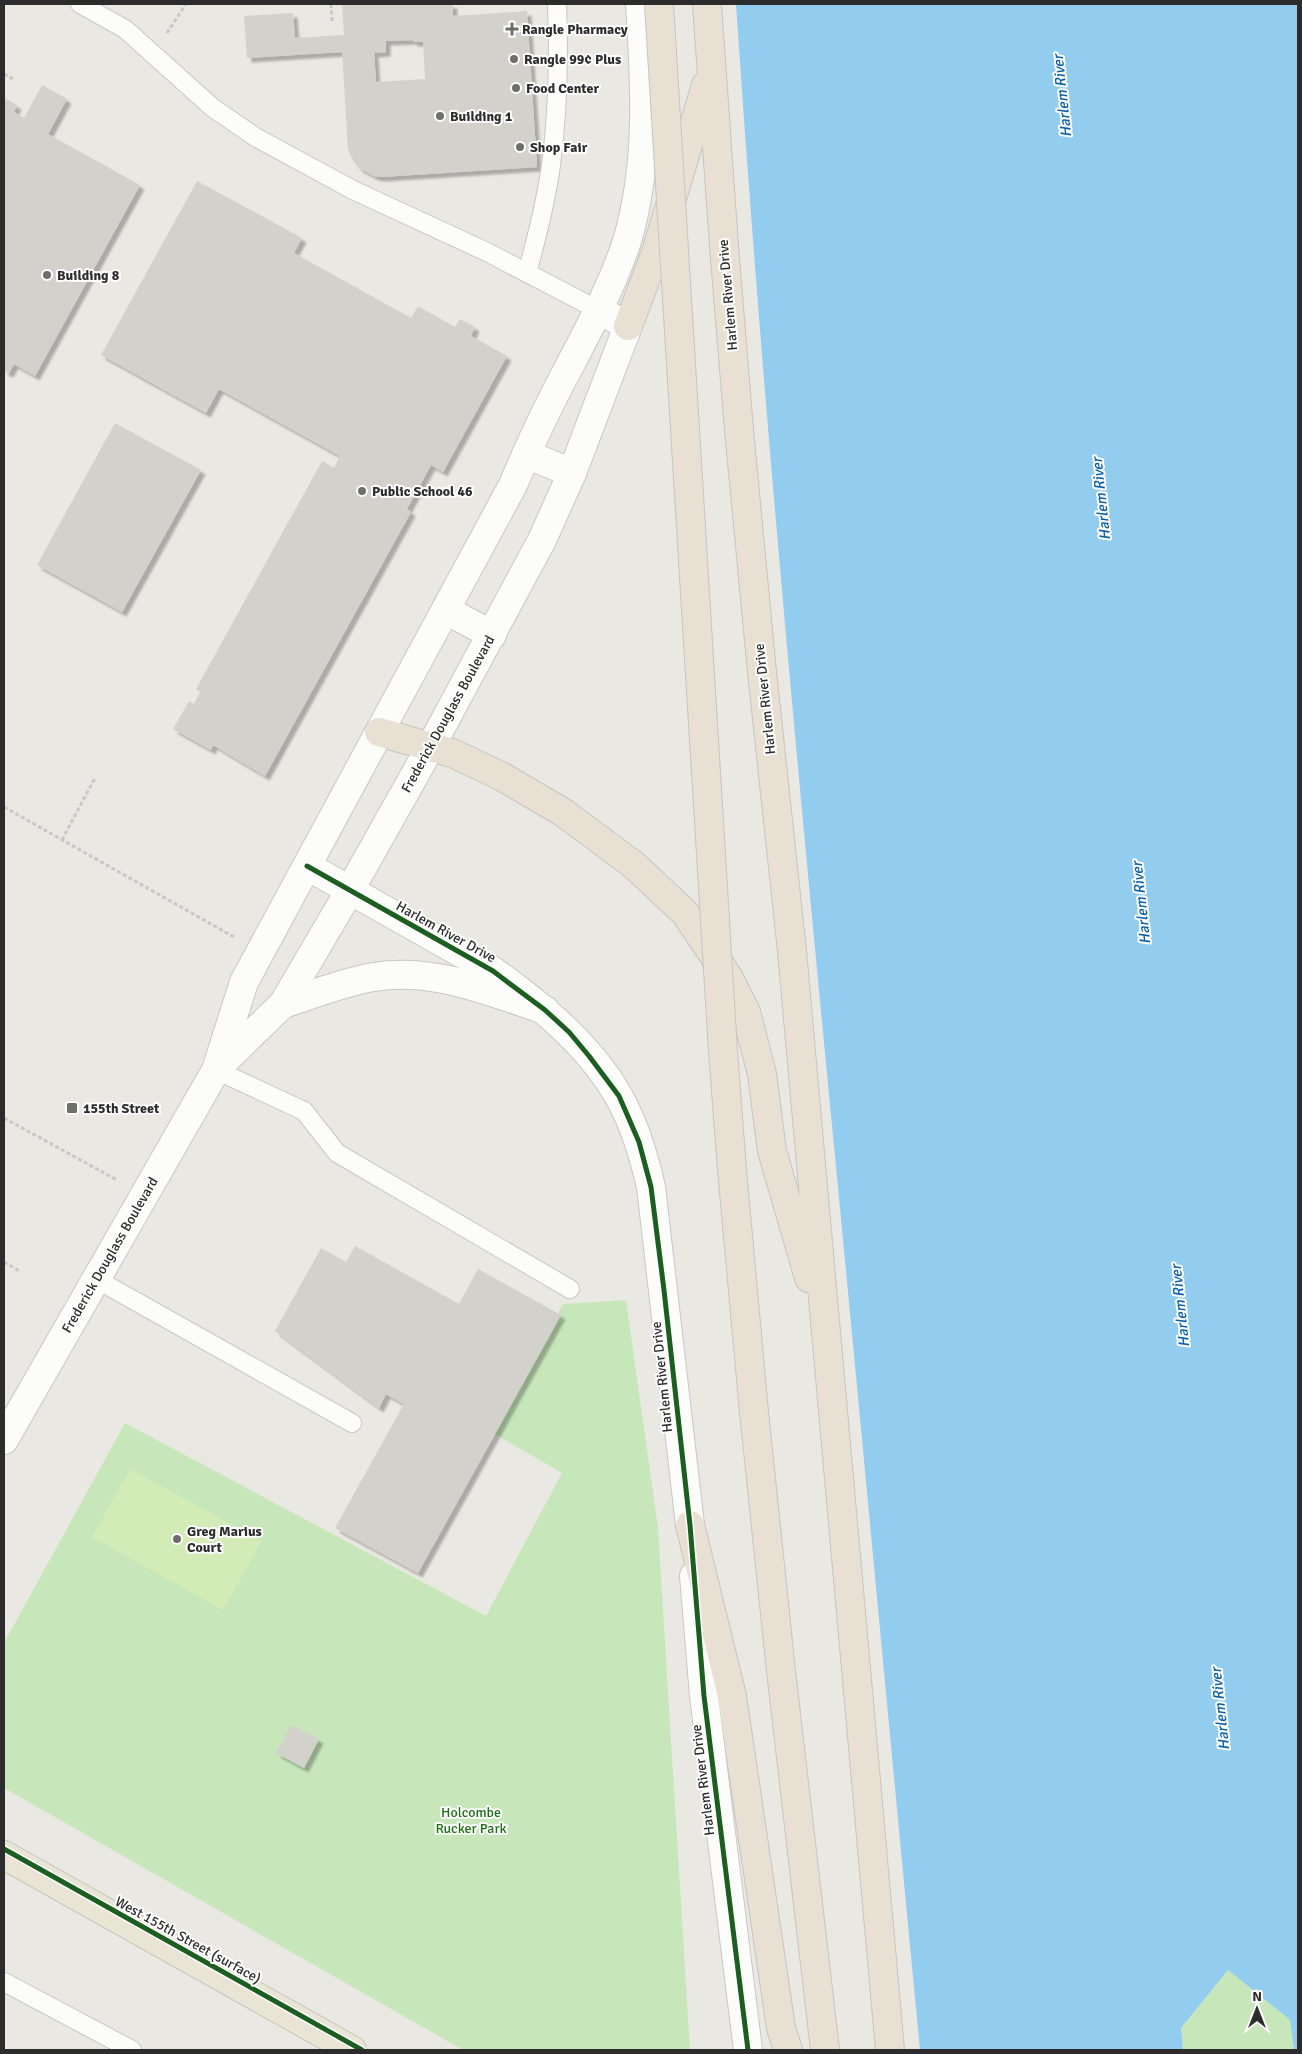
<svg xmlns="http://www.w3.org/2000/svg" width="1302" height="2054" viewBox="0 0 1302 2054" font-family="Signika,sans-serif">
<defs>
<filter id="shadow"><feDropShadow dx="4.5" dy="4.5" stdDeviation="1" flood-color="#0004"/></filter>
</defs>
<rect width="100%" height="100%" fill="#eae8e2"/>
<!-- green -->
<g fill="#c7e7ba">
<polygon points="626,1300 658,1528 690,2050 463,2050 4,1788 4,1643 125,1423 486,1616 562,1473 493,1433 563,1304"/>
<polygon points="1228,1970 1290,2020 1294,2050 1183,2050 1181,2028"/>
</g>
<!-- pitch -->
<polygon fill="#d2ebb7" points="130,1469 262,1541 223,1610 92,1537"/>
<!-- water -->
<path fill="#92cdef" d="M736,4H1298V2050H1294L1290,2020L1228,1970L1181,2028L1183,2050H920C892,1759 865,1468 837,1177C799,786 762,395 736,4Z"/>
<!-- building -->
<g fill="#d3d1cc" fill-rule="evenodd" filter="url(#shadow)">
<path d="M342,4H453V16L527,11L537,167L381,177L374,176L359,168L354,162L348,150L342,52L247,58L244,16L293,13L295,38L344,35ZM413,40V42H423L425,79L376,82L374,53L386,52V41Z"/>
<polygon points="42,85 67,99 48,134 140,185 35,376 14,364 9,373 4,371 4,98 17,105 14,112 24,118"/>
<polygon points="197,181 302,238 294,253 411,318 418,306 455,327 460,319 475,327 471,336 507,356 443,472 431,465 407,509 411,512 265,776 213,745 211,750 173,729 189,701 194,704 200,692 196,689 322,461 334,468 340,456 219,389 206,413 101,355"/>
<polygon points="115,423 201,470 122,612 37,565"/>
<polygon points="355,1246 459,1304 478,1269 561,1315 418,1573 335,1528 404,1404 386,1394 379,1408 275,1331 321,1248 346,1262"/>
<polygon points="291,1725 319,1739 304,1768 276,1753"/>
</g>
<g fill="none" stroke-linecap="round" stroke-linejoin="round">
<!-- service casing -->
<g stroke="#c8c7c7" stroke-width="20">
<g id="service">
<polyline points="80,4 125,29 213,108 257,138 353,190 489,253 598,310"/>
<path d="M527,273C537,237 546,201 551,165C558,112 559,57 557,4"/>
<polyline points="216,1070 304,1111 337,1153 570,1289"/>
<polyline points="96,1279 352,1423"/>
<polyline points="4,1982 132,2050"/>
</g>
</g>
<!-- minor casing -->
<g stroke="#c8c7c7" stroke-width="30">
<polyline id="minor" points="694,1576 704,1696 748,2050"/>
</g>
<!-- tertiary casing -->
<g stroke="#c8c7c7" stroke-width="30">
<path id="tertiary" d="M307,866L493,971C540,1005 590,1045 619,1097C635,1125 644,1156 651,1187L690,1525"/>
</g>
<!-- secondary casing -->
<g stroke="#c8c7c7" stroke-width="30">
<g id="secondary">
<polyline points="526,454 572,473"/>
<polyline points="446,610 492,635"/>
<path d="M283,1004C312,995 343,982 374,977C433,967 491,992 545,1010"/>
<polyline points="218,1067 283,1004 350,890 431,746 542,540 572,473 628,326 606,314"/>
<path d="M4,1440L216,1070L244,982L513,485C530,444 549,404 570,365C591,325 613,284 627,241C650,165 645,82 640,4"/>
</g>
</g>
<!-- primary casing -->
<g stroke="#c6c5c2" stroke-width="30">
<polyline id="primary" points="4,1855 352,2050"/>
</g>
<!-- motorway casing -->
<g stroke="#c6c5c2" stroke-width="30">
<g id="motorway">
<polyline points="707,4 724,246 739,430 762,672 792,951 890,2050"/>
<polyline points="628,326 656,252 706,85"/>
<polyline points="379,732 452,753 501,776 564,813 635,866 685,913 729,978 746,1012 762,1074 772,1151 809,1278"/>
<polyline points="754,1412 781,1671 825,2050"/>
<polyline points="690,1525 732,1696 781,2028 788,2050"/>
</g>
</g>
<!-- path -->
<g stroke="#c8c8c7" stroke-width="3" stroke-dasharray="4 2.5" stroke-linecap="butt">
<polyline points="331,4 332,21"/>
<polyline points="167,33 186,4"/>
<polyline points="4,74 13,79"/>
<polyline points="4,807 234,937"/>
<polyline points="62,840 95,778"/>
<polyline points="4,1118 117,1180"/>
<polyline points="4,1262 21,1272"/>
</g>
<!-- service -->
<use href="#service" stroke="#fcfcfb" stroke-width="18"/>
<!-- minor -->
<use href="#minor" stroke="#fcfcfb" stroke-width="28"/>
<!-- tertiary -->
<use href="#tertiary" stroke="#fcfcfb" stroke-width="28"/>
<!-- secondary -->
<use href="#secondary" stroke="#fcfcfb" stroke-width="28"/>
<!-- primary -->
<use href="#primary" stroke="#e8e5d4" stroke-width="28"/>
<!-- motorway -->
<use href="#motorway" stroke="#e9e0d4" stroke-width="28"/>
<!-- motorway-bridge casing -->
<g stroke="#c6c5c2" stroke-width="30" stroke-linecap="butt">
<polyline id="motorway-bridge" points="659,4 723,1051 732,1170 754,1412"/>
</g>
<!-- motorway-bridge -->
<use href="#motorway-bridge" stroke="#e9e0d4" stroke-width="28"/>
<!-- cycleway casing -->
<g stroke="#fff" stroke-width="8">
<g id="cycleway">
<polyline points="307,866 493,971 545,1010 569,1032 589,1056 619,1096 639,1142 651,1187 664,1290 690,1525 704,1696 748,2050"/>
<polyline points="4,1849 362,2050"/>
</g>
</g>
<!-- cycleway -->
<use href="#cycleway" stroke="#1b5e20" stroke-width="5"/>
</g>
<!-- markers -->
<g fill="#6e6e6c" stroke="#fff" stroke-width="2">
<path d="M509.5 21.5h5v5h5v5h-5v5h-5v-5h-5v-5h5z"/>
<circle cx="514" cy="59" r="5"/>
<circle cx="516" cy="88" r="5"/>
<circle cx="440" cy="116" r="5"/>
<circle cx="520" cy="147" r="5"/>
<circle cx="47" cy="275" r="5"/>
<circle cx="362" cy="491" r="5"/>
<rect x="66" y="1102" width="12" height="12" rx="2.5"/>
<circle cx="177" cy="1539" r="5"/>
</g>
<g text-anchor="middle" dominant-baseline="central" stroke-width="4" stroke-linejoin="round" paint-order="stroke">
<!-- poi labels -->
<g font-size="14" font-weight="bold" fill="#2c2c2c" stroke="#fff" text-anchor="start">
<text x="522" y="29">Rangle Pharmacy</text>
<text x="524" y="59">Rangle 99¢ Plus</text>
<text x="526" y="88">Food Center</text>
<text x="450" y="116">Building 1</text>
<text x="530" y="147">Shop Fair</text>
<text x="57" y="275">Building 8</text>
<text x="372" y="491">Public School 46</text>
<text x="83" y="1108">155th Street</text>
<text x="187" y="1531">Greg Marius<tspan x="187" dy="16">Court</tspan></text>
</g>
<!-- street labels -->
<g font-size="14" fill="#2c2c2c" stroke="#fff">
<text transform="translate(728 295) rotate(-95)">Harlem River Drive</text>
<text transform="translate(765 699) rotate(-96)">Harlem River Drive</text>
<text transform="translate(448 714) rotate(-61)">Frederick Douglass Boulevard</text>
<text transform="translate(446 932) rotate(29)">Harlem River Drive</text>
<text transform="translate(110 1255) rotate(-60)">Frederick Douglass Boulevard</text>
<text transform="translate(662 1377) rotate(-96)">Harlem River Drive</text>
<text transform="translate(703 1780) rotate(-97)">Harlem River Drive</text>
<text transform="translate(188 1940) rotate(29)">West 155th Street (surface)</text>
</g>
<!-- park labels -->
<g font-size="14" fill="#206e18" stroke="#fff">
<text x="471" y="1812">Holcombe<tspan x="471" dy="16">Rucker Park</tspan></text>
</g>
<!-- water labels -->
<g font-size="15" font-style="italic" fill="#085ea5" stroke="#fff">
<text transform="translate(1062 96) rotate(-96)">Harlem River</text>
<text transform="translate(1101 499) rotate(-96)">Harlem River</text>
<text transform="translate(1141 903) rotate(-96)">Harlem River</text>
<text transform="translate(1180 1306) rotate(-96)">Harlem River</text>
<text transform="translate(1220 1709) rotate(-96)">Harlem River</text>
</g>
</g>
<!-- border -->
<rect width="1302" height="2054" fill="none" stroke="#2c2c2c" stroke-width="10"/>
<!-- north arrow -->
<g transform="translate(1257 2009)" stroke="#ffffff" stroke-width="4" paint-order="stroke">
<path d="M0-4L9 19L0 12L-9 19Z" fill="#2c2c2c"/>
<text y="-8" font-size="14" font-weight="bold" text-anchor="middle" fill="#2c2c2c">N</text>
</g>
</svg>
